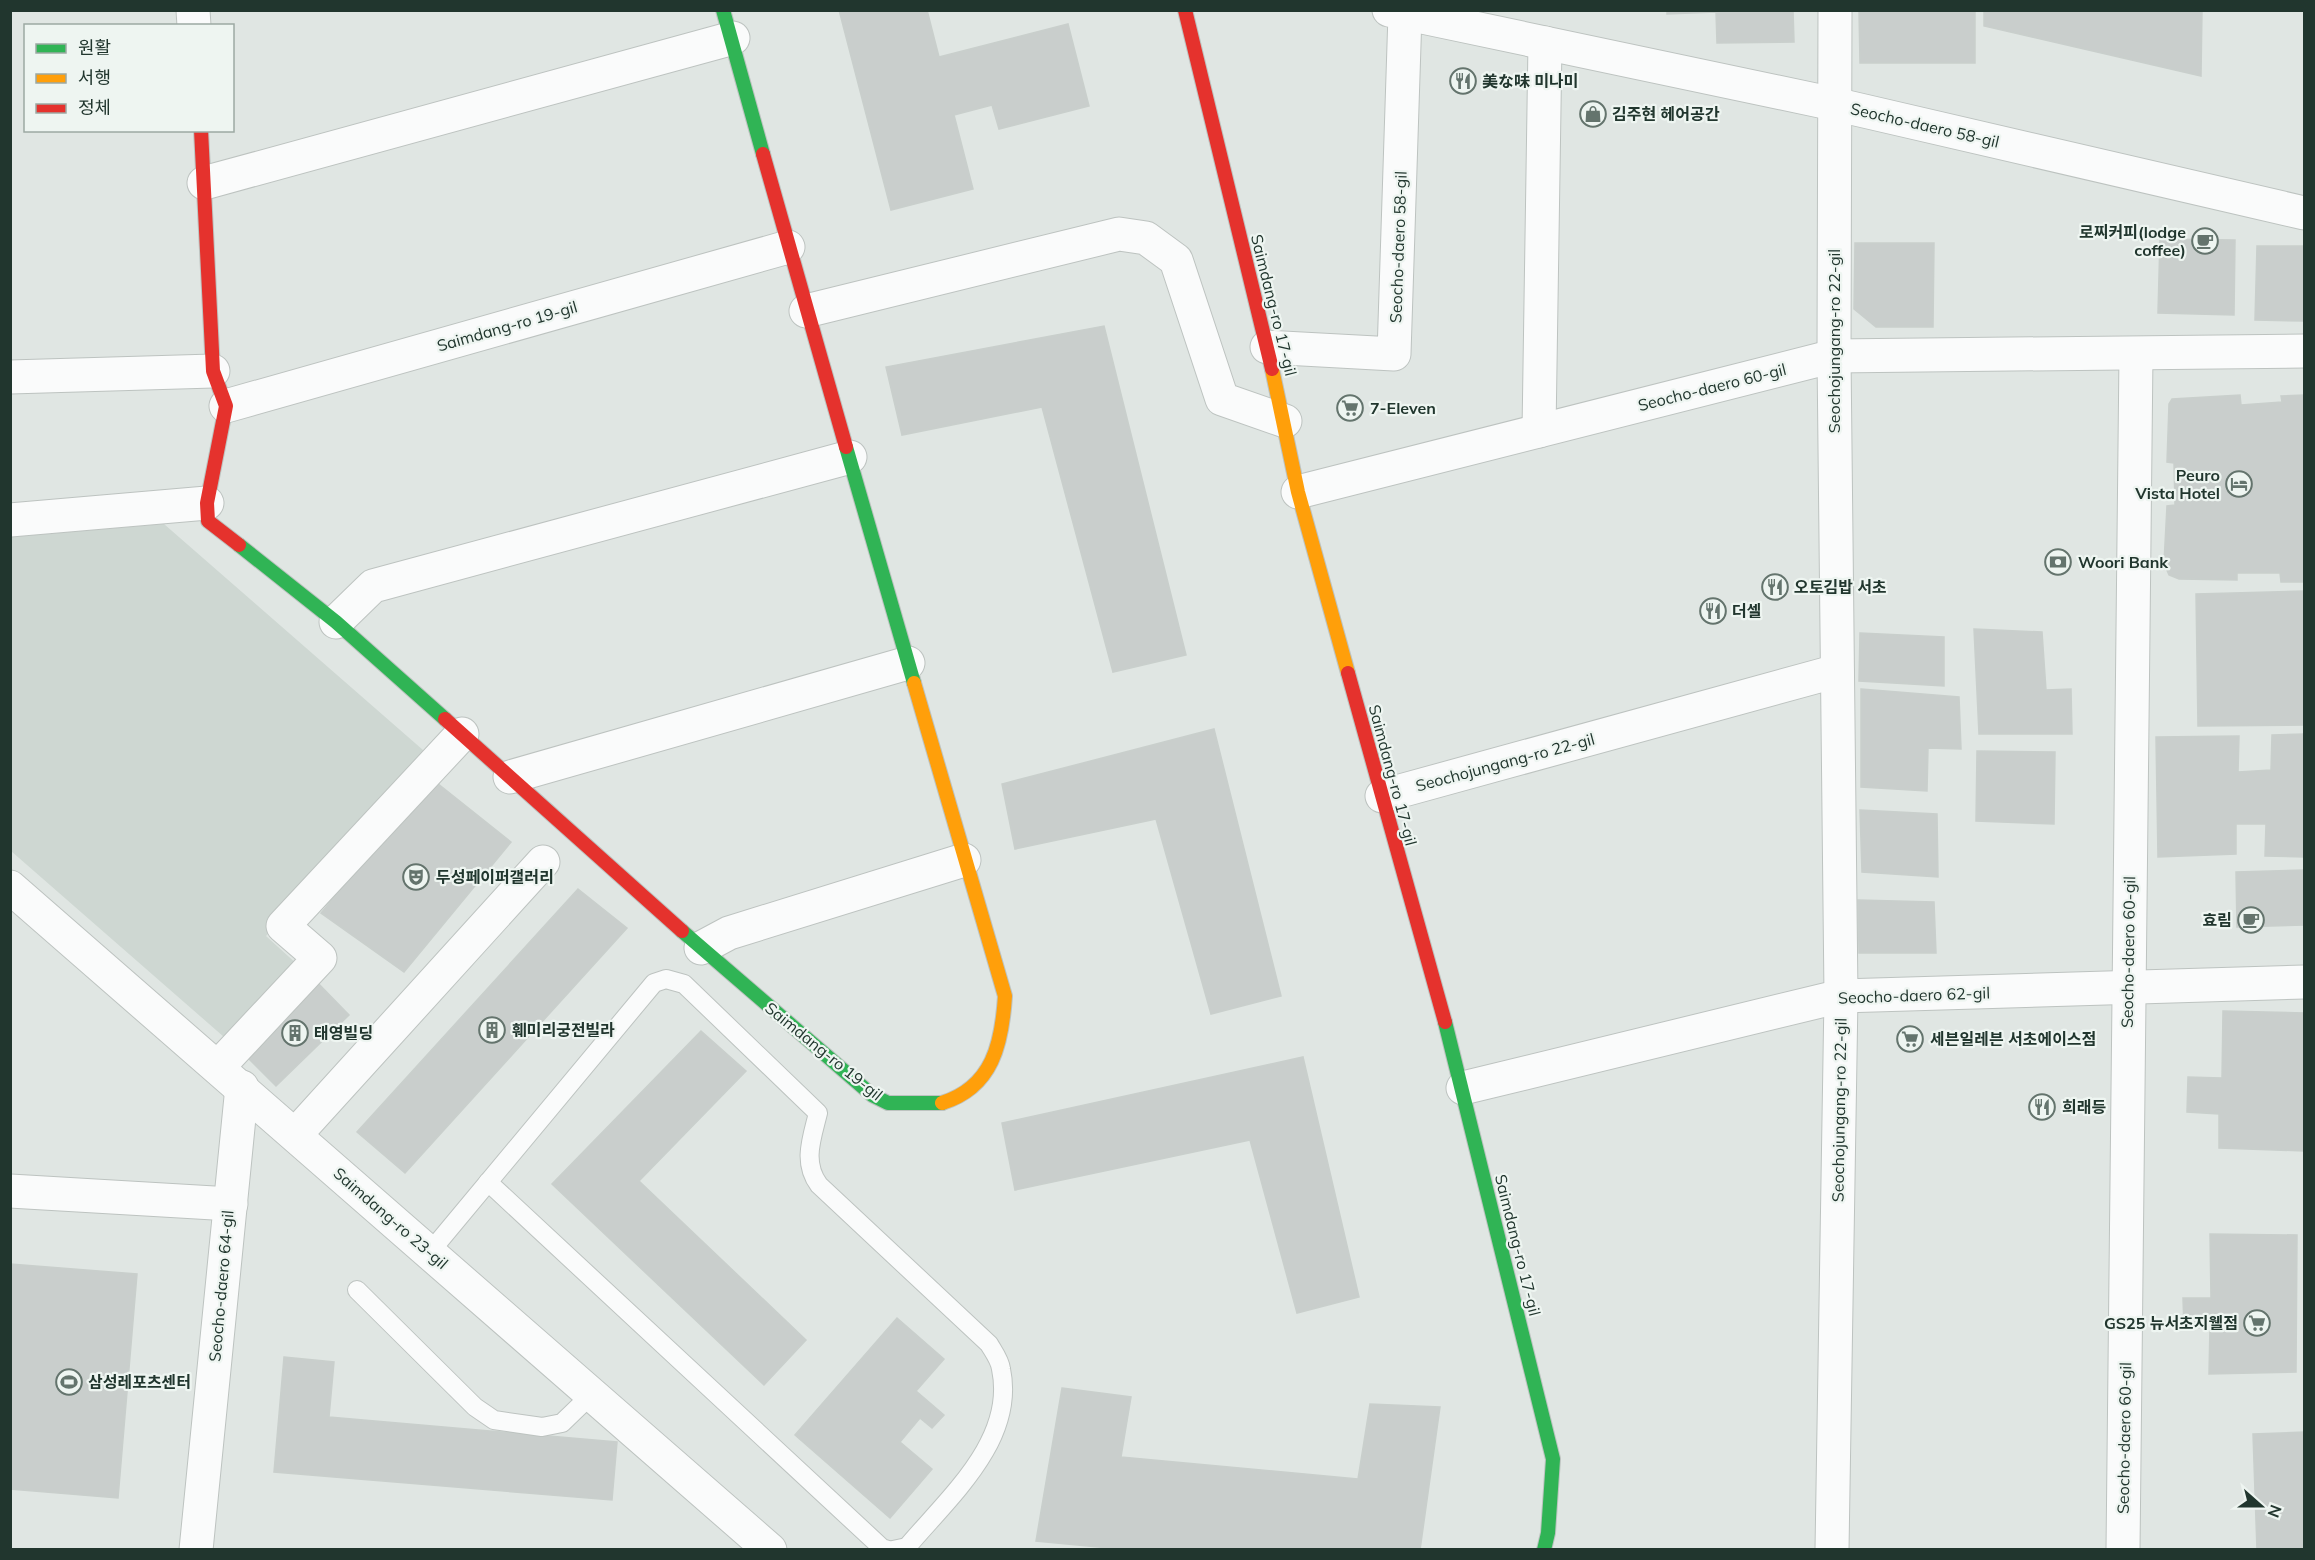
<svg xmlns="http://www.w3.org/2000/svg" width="2315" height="1560" viewBox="0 0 2315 1560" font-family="Mulish,'Noto Sans KR','Noto Sans JP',sans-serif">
<rect width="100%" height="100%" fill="#e0e6e3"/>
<!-- built -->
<polygon fill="#ced7d2" points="164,524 431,757 266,936 299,966 232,1044 11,851 11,537"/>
<!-- building -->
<g fill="#c9cecc" stroke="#c9cfcc" stroke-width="1.5">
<polygon points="839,10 927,10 939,57 1068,24 1089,106 999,129 992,105 954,115 973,189 891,210"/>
<polygon points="1667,10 1793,10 1794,42 1717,43 1716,12 1667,14"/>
<polygon points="1859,10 1975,10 1975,63 1860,63"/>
<polygon points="1984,10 2202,10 2201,76 1984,26"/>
<polygon points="2160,239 2235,240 2234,315 2158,313"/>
<polygon points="1855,243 1934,243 1933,327 1876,327 1854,309"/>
<polygon points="2257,246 2304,246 2304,321 2255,320"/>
<polygon points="1104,326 1186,655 1113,672 1042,407 902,435 886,367"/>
<polygon points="2240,395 2241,405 2282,402 2281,396 2304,395 2304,582 2281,582 2280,573 2237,573 2237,580 2179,579 2169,575 2164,563 2167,506 2175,505 2174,463 2167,462 2169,404 2172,399"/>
<polygon points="2304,591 2304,725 2198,726 2196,594"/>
<polygon points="1974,629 2042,632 2046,690 2071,689 2072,734 1979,734"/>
<polygon points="1860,633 1944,637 1944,686 1859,681"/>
<polygon points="1861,689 1959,697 1961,749 1928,748 1927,791 1861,787"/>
<polygon points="1214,729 1281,996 1211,1014 1156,819 1015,849 1002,784"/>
<polygon points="2304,734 2304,857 2265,856 2266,824 2236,824 2236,854 2158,857 2156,737 2239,736 2238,772 2271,770 2272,735"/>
<polygon points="1977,751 2055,752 2054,824 1976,821"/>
<polygon points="432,779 511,842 404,972 321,913"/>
<polygon points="1860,810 1937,814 1938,877 1862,872"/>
<polygon points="2304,870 2304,925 2237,927 2236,872"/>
<polygon points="578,889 627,928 405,1173 357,1132"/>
<polygon points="1858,900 1934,902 1936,953 1859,953"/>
<polygon points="314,979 349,1015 276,1086 241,1051"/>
<polygon points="2223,1011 2304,1013 2304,1151 2219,1148 2219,1114 2187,1112 2188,1077 2222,1078"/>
<polygon points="701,1031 746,1071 639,1181 806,1340 764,1385 552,1184"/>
<polygon points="1303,1057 1359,1297 1297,1313 1250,1140 1015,1190 1002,1123"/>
<polygon points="2210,1234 2297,1235 2296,1372 2209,1374 2210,1327 2184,1329 2183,1298 2211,1298"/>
<polygon points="10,1264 137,1274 118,1498 10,1489"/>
<polygon points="897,1318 944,1359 916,1391 944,1415 932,1428 920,1418 900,1442 932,1469 890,1518 795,1435"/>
<polygon points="284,1357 334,1362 329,1417 617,1442 612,1500 274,1472"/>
<polygon points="1062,1388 1131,1397 1121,1457 1358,1479 1370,1404 1440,1407 1420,1550 1130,1550 1036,1541"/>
<polygon points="2304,1432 2304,1550 2257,1550 2253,1434"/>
</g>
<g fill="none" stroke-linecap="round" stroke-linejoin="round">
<!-- lane casing -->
<g stroke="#bdc3c0" stroke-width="20">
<g id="lane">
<polyline points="488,1182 882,1548 888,1550"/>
<path d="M430,1252L654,983L666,979L684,984L818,1113C812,1138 802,1162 819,1185L989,1344C993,1351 1000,1360 1001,1369C1016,1440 949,1497 907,1547L893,1550"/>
<polyline points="357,1290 475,1407 494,1420 542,1427 562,1423 592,1394"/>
</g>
</g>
<!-- street casing -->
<g stroke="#bdc3c0" stroke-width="35">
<g id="street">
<polyline points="193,10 194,26"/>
<polyline points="1389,10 1834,104 2304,213"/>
<polyline points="204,183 733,38"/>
<polyline points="806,311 1119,234 1146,238 1176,260 1222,399 1285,421"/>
<polyline points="1267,347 1394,354 1405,14"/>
<polyline points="10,377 213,371"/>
<polyline points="226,406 788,247"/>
<polyline points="1539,431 1545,43"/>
<polyline points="1298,492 1834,356 2304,351"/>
<polyline points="10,520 207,503"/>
<polyline points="336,622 373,586 850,457"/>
<polyline points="510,777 908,663"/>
<polyline points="1382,796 1837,671"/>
<polyline points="10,887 770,1550"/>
<polyline points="701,948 729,933 964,860"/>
<polyline points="218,1067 320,958 283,926 462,734"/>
<polyline points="1463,1088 1841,996 2304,982"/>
<polyline points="296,1134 543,862"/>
<polyline points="10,1191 231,1204"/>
<polyline points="196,1550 242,1087"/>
<polyline points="1832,1550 1841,996 1834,356 1835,10"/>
<polyline points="2123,1550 2136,354"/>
</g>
</g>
<!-- fast casing -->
<g stroke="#bdc3c0" stroke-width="16">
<g id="fast">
<polyline points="723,10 763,154"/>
<polyline points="846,447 914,683"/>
<polyline points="239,545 336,622 445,719"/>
<polyline points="682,931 872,1095 888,1103 942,1103"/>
<polyline points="1445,1022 1553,1459 1548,1533 1544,1550"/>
</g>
</g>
<!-- slow casing -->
<g stroke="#bdc3c0" stroke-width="16">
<g id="slow">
<polyline points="1272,369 1298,492 1348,673"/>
<path d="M914,683L1005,996C1002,1043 993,1087 942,1103"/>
</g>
</g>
<!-- jam casing -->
<g stroke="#bdc3c0" stroke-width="16">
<g id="jam">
<polyline points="1185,10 1272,369"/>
<polyline points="201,130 213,371 226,406 207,503 208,521 239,545"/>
<polyline points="763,154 846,447"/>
<polyline points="1348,673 1445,1022"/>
<polyline points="445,719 682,931"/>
</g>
</g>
<!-- lane -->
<use href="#lane" stroke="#fafbfb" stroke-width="18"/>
<!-- street -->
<use href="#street" stroke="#fafbfb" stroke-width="33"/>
<!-- fast -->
<use href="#fast" stroke="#30b455" stroke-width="14"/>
<!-- slow -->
<use href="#slow" stroke="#ff9f0a" stroke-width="14"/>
<!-- jam -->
<use href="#jam" stroke="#e5322d" stroke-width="14"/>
</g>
<!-- icons -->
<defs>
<g id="restaurant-ring" transform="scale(1.35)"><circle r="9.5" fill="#eef5f1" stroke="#64746d" stroke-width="1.5"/><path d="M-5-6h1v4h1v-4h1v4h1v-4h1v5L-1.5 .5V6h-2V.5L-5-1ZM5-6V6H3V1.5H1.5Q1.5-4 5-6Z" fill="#64746d"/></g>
<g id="shop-ring" transform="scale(1.35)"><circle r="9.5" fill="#eef5f1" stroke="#64746d" stroke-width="1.5"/><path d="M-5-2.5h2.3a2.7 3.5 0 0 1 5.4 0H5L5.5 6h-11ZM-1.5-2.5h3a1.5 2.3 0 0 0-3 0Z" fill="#64746d"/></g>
<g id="cafe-ring" transform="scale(1.35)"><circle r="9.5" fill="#eef5f1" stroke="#64746d" stroke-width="1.5"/><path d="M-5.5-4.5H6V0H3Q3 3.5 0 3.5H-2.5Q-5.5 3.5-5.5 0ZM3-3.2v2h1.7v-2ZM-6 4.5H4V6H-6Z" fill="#64746d"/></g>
<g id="supermarket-ring" transform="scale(1.35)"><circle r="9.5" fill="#eef5f1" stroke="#64746d" stroke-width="1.5"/><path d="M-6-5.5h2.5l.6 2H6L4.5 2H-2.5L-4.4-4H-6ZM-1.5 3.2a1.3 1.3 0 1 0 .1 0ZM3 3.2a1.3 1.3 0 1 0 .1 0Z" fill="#64746d"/></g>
<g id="hotel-ring" transform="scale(1.35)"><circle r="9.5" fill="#eef5f1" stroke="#64746d" stroke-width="1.5"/><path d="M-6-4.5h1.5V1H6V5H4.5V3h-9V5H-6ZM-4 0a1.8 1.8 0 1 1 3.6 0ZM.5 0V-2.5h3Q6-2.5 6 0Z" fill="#64746d"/></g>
<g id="bank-ring" transform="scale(1.35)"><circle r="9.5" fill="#eef5f1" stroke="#64746d" stroke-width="1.5"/><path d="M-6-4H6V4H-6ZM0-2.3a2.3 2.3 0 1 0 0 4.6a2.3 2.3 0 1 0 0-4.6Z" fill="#64746d"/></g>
<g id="theatre-ring" transform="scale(1.35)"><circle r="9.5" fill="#eef5f1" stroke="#64746d" stroke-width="1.5"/><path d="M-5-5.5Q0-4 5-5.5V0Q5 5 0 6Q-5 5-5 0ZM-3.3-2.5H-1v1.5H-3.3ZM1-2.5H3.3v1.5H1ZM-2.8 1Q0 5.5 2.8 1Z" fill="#64746d"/></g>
<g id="building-ring" transform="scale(1.35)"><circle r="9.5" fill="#eef5f1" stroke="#64746d" stroke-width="1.5"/><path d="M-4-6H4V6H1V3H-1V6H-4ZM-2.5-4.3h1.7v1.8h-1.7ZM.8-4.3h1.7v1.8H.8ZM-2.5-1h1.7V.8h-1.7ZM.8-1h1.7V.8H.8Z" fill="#64746d"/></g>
<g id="stadium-ring" transform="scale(1.35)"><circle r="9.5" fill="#eef5f1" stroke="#64746d" stroke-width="1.5"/><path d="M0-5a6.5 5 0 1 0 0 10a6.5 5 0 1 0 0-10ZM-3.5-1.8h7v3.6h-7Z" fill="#64746d"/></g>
</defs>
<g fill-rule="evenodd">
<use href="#restaurant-ring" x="1463" y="81"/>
<use href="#shop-ring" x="1593" y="114"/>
<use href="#cafe-ring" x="2205" y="241"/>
<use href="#supermarket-ring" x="1350" y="408"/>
<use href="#hotel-ring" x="2239" y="484"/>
<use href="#bank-ring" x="2058" y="562"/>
<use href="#restaurant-ring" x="1775" y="587"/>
<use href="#restaurant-ring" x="1713" y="611"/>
<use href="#theatre-ring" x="416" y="877"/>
<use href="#cafe-ring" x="2251" y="920"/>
<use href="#building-ring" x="492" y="1030"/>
<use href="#building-ring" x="295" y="1033"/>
<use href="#supermarket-ring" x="1910" y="1039"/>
<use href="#restaurant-ring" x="2042" y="1107"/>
<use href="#supermarket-ring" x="2257" y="1323"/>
<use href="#stadium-ring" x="69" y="1382"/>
</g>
<g text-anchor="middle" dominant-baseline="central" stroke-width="4.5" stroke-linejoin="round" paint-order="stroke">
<!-- poi labels -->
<g font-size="16" font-weight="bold" fill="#21362e" stroke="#eef5f1" text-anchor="start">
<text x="1482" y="81">美な味 미나미</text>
<text x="1612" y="114">김주현 헤어공간</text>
<text x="2186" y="232" text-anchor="end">로찌커피(lodge<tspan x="2186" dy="18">coffee)</tspan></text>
<text x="1370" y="408">7-Eleven</text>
<text x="2220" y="475" text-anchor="end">Peuro<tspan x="2220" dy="18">Vista Hotel</tspan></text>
<text x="2078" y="562">Woori Bank</text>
<text x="1794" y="587">오토김밥 서초</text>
<text x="1732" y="611">더셀</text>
<text x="436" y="877">두성페이퍼갤러리</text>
<text x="2232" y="920" text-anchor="end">효림</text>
<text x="512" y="1030">훼미리궁전빌라</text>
<text x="314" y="1033">태영빌딩</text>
<text x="1930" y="1039">세븐일레븐 서초에이스점</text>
<text x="2062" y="1107">희래등</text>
<text x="2238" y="1323" text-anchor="end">GS25 뉴서초지웰점</text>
<text x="88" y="1382">삼성레포츠센터</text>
</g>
<!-- street labels -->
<g font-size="16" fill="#21362e" stroke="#eef5f1">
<text transform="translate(1925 125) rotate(13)">Seocho-daero 58-gil</text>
<text transform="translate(1398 247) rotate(-88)">Seocho-daero 58-gil</text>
<text transform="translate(1274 305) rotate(76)">Saimdang-ro 17-gil</text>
<text transform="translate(507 326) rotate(-16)">Saimdang-ro 19-gil</text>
<text transform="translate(1834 341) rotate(-90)">Seochojungang-ro 22-gil</text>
<text transform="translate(1712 387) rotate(-14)">Seocho-daero 60-gil</text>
<text transform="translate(1505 762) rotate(-15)">Seochojungang-ro 22-gil</text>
<text transform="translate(1393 775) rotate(75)">Saimdang-ro 17-gil</text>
<text transform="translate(2128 952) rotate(-89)">Seocho-daero 60-gil</text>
<text transform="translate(1914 995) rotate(-2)">Seocho-daero 62-gil</text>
<text transform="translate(824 1051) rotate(39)">Saimdang-ro 19-gil</text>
<text transform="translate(1839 1110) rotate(-89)">Seochojungang-ro 22-gil</text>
<text transform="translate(391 1218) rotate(41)">Saimdang-ro 23-gil</text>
<text transform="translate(1518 1245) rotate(76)">Saimdang-ro 17-gil</text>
<text transform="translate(221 1286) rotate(-85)">Seocho-daero 64-gil</text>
<text transform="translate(2124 1438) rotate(-89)">Seocho-daero 60-gil</text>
</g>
</g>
<!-- border -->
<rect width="2315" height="1560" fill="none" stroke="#21362e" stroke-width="24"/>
<!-- legend -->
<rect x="24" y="24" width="210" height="108" fill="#eef5f1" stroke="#9ca9a3" stroke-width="1.5"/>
<rect x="36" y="44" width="30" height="9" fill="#30b455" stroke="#9ca9a3" stroke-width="1.5"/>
<text x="78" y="54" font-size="18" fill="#21362e">원활</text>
<rect x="36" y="74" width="30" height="9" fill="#ff9f0a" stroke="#9ca9a3" stroke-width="1.5"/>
<text x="78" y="84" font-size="18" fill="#21362e">서행</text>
<rect x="36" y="104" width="30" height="9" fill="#e5322d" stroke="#9ca9a3" stroke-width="1.5"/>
<text x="78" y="114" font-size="18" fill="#21362e">정체</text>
<!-- north arrow -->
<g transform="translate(2261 1506) rotate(111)" stroke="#eef5f1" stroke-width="4.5" paint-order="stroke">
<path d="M0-4.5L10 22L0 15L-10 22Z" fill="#21362e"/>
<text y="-9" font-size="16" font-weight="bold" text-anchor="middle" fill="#21362e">N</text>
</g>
</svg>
